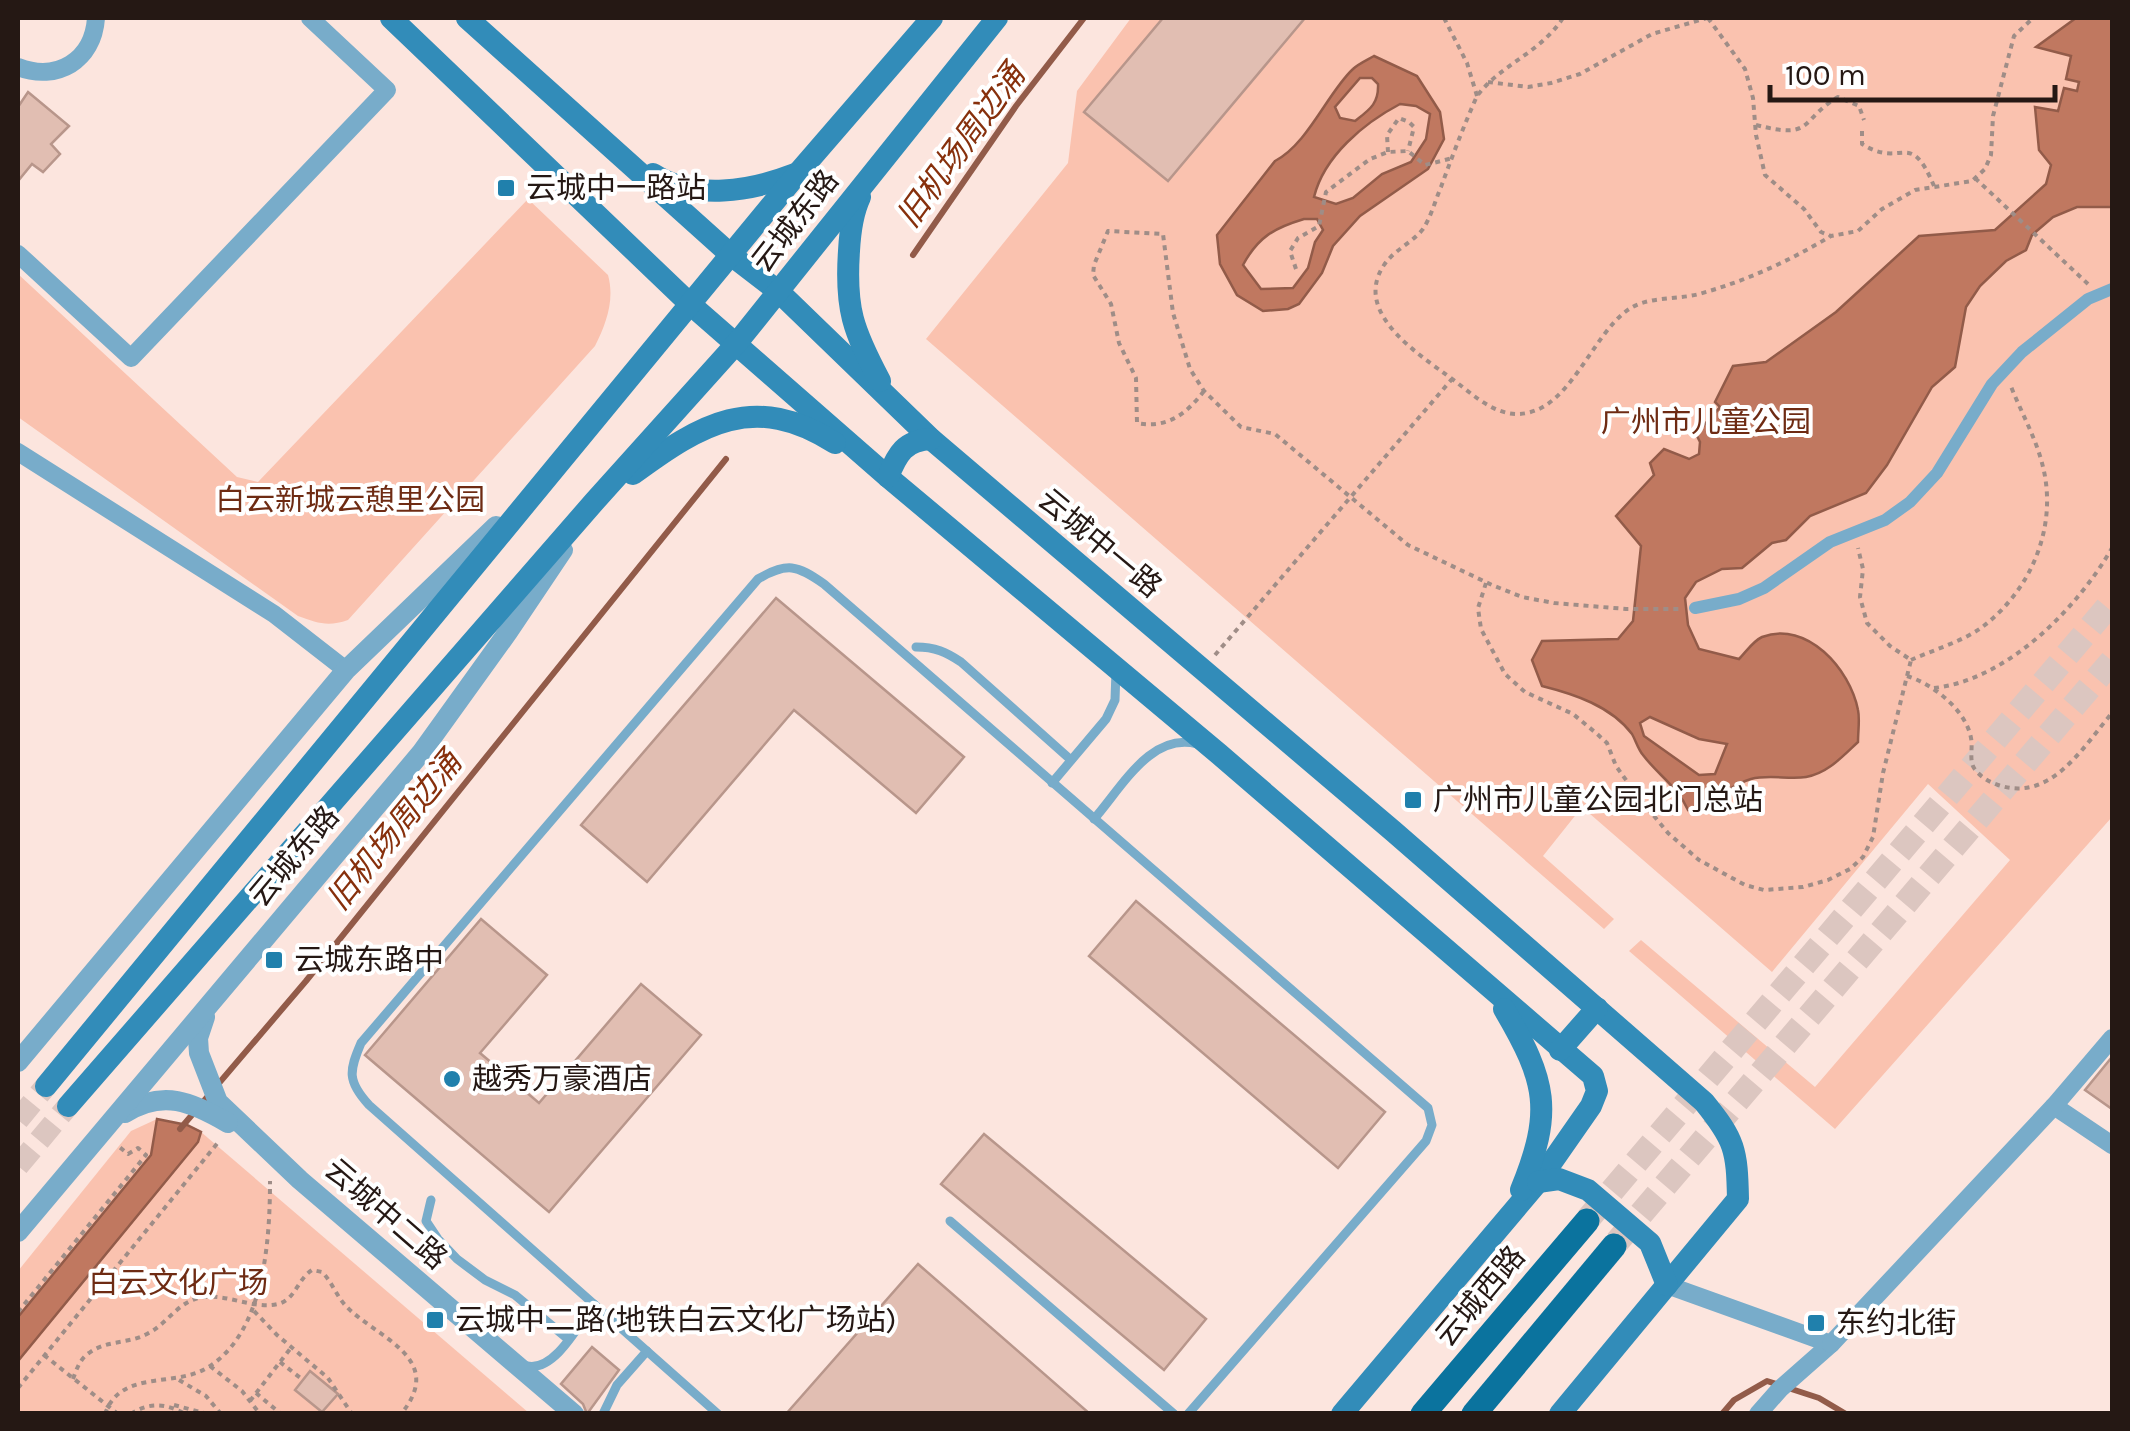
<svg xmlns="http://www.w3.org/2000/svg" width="2130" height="1431" viewBox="0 0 2130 1431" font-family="Karla,'Noto Sans SC',sans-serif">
<rect width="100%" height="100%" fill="#fce5de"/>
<!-- green -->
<g fill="#fac2af">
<polygon points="1131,18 2112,18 2112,817 1835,1129 1629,951 1641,940 1815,1087 2010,860 1928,784 1772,972 1582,807 1543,856 1614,919 1604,929 926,339 1068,163 1077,91"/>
<path d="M528,199L608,275C615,300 606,324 595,346L348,620C328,627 317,623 298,616L18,417V274L237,477L258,482Z"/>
<polygon points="157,1119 187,1125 201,1132 529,1413 18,1414 18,1271 131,1131"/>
</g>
<!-- water -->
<g fill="#c07860" stroke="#925b49" stroke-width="2.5" fill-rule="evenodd">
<path d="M2076,18H2112V207H2077L2053,217L2032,235L2026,250L2006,261L1980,286L1966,307L1955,367L1932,387L1887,465L1866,493L1810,516L1786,540L1772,543L1742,568L1722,569L1696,582L1685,598L1688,625L1699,649L1739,659C1746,652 1753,641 1762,637C1807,620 1850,669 1858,710C1860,719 1858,731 1858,742C1843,756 1828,773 1806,777C1789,780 1770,774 1751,779C1726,786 1714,805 1688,810C1678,787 1658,775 1643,755C1638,749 1636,741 1632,734C1611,706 1574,694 1542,686L1532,660L1542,641L1618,639L1633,621L1641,546L1616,516L1654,475L1650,463L1664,449L1689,459L1699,454L1700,442L1696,434L1720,407L1715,402L1733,366L1766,362L1836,312L1919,236L1995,230L2046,184L2051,165L2039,150L2035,107L2058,111L2064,88L2077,91L2079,82L2066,79L2071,56L2036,47ZM1650,717L1699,739L1727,744L1715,774L1699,775L1644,736L1640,723Z"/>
<path d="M1374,56L1417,76L1440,112L1444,139L1428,169L1360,216L1333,246L1322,273L1299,304L1288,309L1263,311L1237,295L1220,264L1217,235L1275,161C1308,144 1328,92 1353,69C1358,64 1367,60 1374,56ZM1360,78H1372L1378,84C1379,104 1369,110 1355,121L1340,118L1335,107ZM1400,104L1416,106L1430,114L1426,139L1411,162L1382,174L1353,198L1336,204L1314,197C1324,156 1364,123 1400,104ZM1304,219H1317L1323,230L1315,242L1308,268L1293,288L1261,289L1243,265C1258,237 1274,228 1304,219Z"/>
<polygon points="157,1119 187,1125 201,1132 198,1142 18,1361 18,1317 151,1155"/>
</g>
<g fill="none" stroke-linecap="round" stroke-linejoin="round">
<!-- stream -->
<g stroke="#925b49" stroke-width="6">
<polyline points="913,255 1016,106 1084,18"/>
<polyline points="180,1129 306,981 726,459"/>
<polyline points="1722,1414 1734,1400 1767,1381 1819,1398 1846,1414"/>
</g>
</g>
<!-- building -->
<g fill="#e1beb2" stroke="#b8968b" stroke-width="2.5">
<polygon points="1163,18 1305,18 1168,181 1084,112"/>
<polygon points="28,92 69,126 51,144 60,154 43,172 32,164 18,181 18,107"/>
<polygon points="776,598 964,757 916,813 794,710 647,882 581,825"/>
<polygon points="1136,901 1385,1112 1338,1168 1089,956"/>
<polygon points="481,919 547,975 480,1053 539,1103 641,984 701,1035 549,1212 365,1055"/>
<polygon points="2112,1057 2112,1109 2085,1090"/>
<polygon points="984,1134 1206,1319 1164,1370 941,1184"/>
<polygon points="918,1264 1090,1414 786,1414"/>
<polygon points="592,1347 619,1370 587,1414 583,1404 561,1384"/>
<polygon points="310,1371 338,1394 322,1412 295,1390"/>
</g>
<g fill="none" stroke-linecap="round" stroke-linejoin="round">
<!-- secondary-tunnel -->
<g stroke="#dcc6c0" stroke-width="22" stroke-dasharray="22 11" stroke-linecap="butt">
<polyline points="18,1120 46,1086"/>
<polyline points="18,1166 68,1106"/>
</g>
<!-- primary-tunnel -->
<g stroke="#dcc6c0" stroke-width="25" stroke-dasharray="25 12" stroke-linecap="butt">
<polyline points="1588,1219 2112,602"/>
<polyline points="1617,1242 2112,661"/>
</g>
<!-- path -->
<g stroke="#9f8d87" stroke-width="4" stroke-dasharray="5 5" stroke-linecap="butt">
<polyline points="1444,18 1467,63 1477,96"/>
<path d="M1563,18C1539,54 1501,64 1477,96C1464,125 1452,157 1441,187C1435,201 1431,217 1423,229C1412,243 1394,250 1384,265C1350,316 1427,359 1460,385C1485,405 1509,424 1541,408C1580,388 1602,317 1639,304C1658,297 1680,299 1699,294C1746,281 1789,261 1831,236"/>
<polyline points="1708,18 1745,69 1753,98 1756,135 1765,175 1804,209 1821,232 1831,236 1858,231 1882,209 1915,190 1972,181 1985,169 1991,155 1993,116 2014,36 2033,18"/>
<polyline points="1488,82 1528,87 1551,83 1580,74 1652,34 1707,18"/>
<path d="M1756,125C1815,140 1798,121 1838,97L1859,106L1864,120"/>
<path d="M1862,131V144C1903,170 1909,127 1934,186"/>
<polyline points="1388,152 1387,135 1399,118 1409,122 1414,127 1408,151"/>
<polyline points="1975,178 2088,284"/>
<polyline points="1296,269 1290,251 1298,238 1319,226 1326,192 1370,159 1388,152 1408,151 1425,165 1453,158"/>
<path d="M1204,391C1187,413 1168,429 1137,423L1136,378L1119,343L1111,304L1093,275L1094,265L1108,231L1163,234L1173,313L1190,369L1204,391L1241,427L1275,434L1408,545L1492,585L1522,597L1554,603L1626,609H1680"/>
<polyline points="1486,583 1478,608 1481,629 1505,674 1525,692 1573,714 1596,733 1607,743 1616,766 1636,794 1668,833 1699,860 1745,885 1764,890 1803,887 1828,880 1850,869 1863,857 1873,837 1883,773 1911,660 1890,646 1867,623 1860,597 1863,569 1858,548"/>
<polyline points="1215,655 1452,379"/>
<path d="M1911,660C1933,650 1961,642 1981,628C2032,590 2059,525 2042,463C2035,436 2020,410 2010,384"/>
<path d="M1907,676C1933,684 1966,710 1971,738C1973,748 1969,760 1974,768C1979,776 1989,782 1998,785C2051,803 2083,747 2112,713"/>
<path d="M1934,688C2007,680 2077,609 2112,548"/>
<polyline points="254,1311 277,1335 328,1378 352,1414"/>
<polyline points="18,1312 146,1155 138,1148 128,1154 117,1145"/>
<polyline points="44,1355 118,1414"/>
<polyline points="280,1362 303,1380"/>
<polyline points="210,1366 242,1391 260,1414"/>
<path d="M73,1379C77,1368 80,1359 89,1353C106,1340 128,1344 147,1334C169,1323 178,1300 204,1297C229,1294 257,1311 281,1303C296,1297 298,1279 312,1270L322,1272C332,1282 336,1295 345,1305C374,1337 448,1357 401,1414"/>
<polyline points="179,1380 206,1396 221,1414"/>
<polyline points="18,1388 220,1140"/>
<polyline points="256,1393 281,1414"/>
<polyline points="250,1401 290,1349"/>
<polyline points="174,1405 208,1414"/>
<path d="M105,1414C120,1370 173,1387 205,1369C264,1336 270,1242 270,1181"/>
<path d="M131,1414C149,1402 166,1403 185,1414"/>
<polyline points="481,1414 490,1414"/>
</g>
<!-- service -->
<g stroke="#78acca" stroke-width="9">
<path d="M916,647C935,647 946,652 961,662L1071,760"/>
<polyline points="1052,783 1106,719 1115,700 1116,671"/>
<path d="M1094,819C1122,787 1151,732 1197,744"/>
<polyline points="431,1200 426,1221 438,1239 457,1259 485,1280 515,1295 568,1339"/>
<polyline points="950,1221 1174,1414"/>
<path d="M527,1366C555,1372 579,1324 594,1304"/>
<polyline points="603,1414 617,1385 647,1351"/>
<path d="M718,1414L369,1105C347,1081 349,1071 361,1043L758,579C787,562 797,565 824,584L1428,1108L1432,1125L1426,1141L1188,1414"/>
</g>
<!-- pedestrian -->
<polyline stroke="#78acca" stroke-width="12" points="1695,608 1739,599 1764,588 1830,542 1885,520 1910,502 1937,473 1992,384 2022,352 2088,299 2112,289"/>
<!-- minor -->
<g stroke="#78acca" stroke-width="18">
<path d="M18,67C57,82 93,61 96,18"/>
<polyline points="18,254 131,358 387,90 310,18"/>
<polyline points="18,452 274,614 346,670"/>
<polyline points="2054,1106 2112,1145"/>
<polyline points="1667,1285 1831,1344 1780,1389 1758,1414"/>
<polyline points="1831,1344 2054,1106 2112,1038"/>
</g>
<!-- tertiary -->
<g stroke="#78acca" stroke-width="20">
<polyline points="205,1017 198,1038 199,1053 218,1102 300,1180 574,1414"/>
<polyline points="18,1062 346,670 496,526"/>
<path d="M125,1113C163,1089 192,1102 228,1123"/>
<polyline points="18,1232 421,753 508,632 563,550"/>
</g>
<!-- secondary -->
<g stroke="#328cb9" stroke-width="22">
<polyline points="391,18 690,304 888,477 1219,754 1593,1076 1597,1091 1591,1106 1538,1182 1342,1414"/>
<path d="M467,18L731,255L778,291L931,439L1393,831L1704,1102C1735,1140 1737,1150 1738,1199L1560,1414"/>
<path d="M653,174C695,201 751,191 795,174"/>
<path d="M860,197C852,214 850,232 849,251C845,309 853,330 880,381"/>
<path d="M633,474C701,424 754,391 835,443"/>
<path d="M888,477C897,454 905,440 931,439"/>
<path d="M1504,1009C1547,1082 1553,1111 1521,1190"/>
<polyline points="1560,1050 1597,1008"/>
<polyline points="46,1086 798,173 932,18"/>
<polyline points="68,1106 594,502 736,344 997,18"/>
<polyline points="1538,1182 1559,1179 1588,1190 1650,1243 1667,1285"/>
</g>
<!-- primary -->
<g stroke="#0b739e" stroke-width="25">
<polyline points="1423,1414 1587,1221"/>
<polyline points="1474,1414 1614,1246"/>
</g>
</g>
<!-- markers -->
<g fill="#2080ac" stroke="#fff" stroke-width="4">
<rect x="496" y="178" width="20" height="20" rx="5"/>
<rect x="1403" y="790" width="20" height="20" rx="5"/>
<rect x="264" y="950" width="20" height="20" rx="5"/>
<circle cx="452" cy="1079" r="10"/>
<rect x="425" y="1310" width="20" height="20" rx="5"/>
<rect x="1806" y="1313" width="20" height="20" rx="5"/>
</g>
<g text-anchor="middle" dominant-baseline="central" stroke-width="8" stroke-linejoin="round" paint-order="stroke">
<!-- poi labels -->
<g font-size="30" fill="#251814" stroke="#fff" text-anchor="start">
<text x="526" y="188">云城中一路站</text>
<text x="1433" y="800">广州市儿童公园北门总站</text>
<text x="294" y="960">云城东路中</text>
<text x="472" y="1079">越秀万豪酒店</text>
<text x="455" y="1320">云城中二路(地铁白云文化广场站)</text>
<text x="1836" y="1323">东约北街</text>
</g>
<!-- street labels -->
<g font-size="30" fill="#251814" stroke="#fff">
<text transform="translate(795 221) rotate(-52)">云城东路</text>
<text transform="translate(1100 543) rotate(40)">云城中一路</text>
<text transform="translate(294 856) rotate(-50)">云城东路</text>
<text transform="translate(386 1214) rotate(41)">云城中二路</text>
<text transform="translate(1480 1296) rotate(-50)">云城西路</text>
</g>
<!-- park labels -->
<g font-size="30" fill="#6e2b13" stroke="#fff">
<text x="1706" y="422">广州市儿童公园</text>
<text x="350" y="500">白云新城云憩里公园</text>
<text x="178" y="1283">白云文化广场</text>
</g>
<!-- water labels -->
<g font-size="32" font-style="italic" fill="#87300c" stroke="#fff">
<text transform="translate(961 146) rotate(-54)">旧机场周边涌</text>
<text transform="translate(394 831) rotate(-51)">旧机场周边涌</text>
</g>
</g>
<!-- border -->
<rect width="2130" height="1431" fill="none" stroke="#251814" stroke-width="40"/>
<!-- scale -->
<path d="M1770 85v15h285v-15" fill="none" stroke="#251814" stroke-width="5"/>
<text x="1785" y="85" font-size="30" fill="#251814" stroke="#ffffff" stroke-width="8" paint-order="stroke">100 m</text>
</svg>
